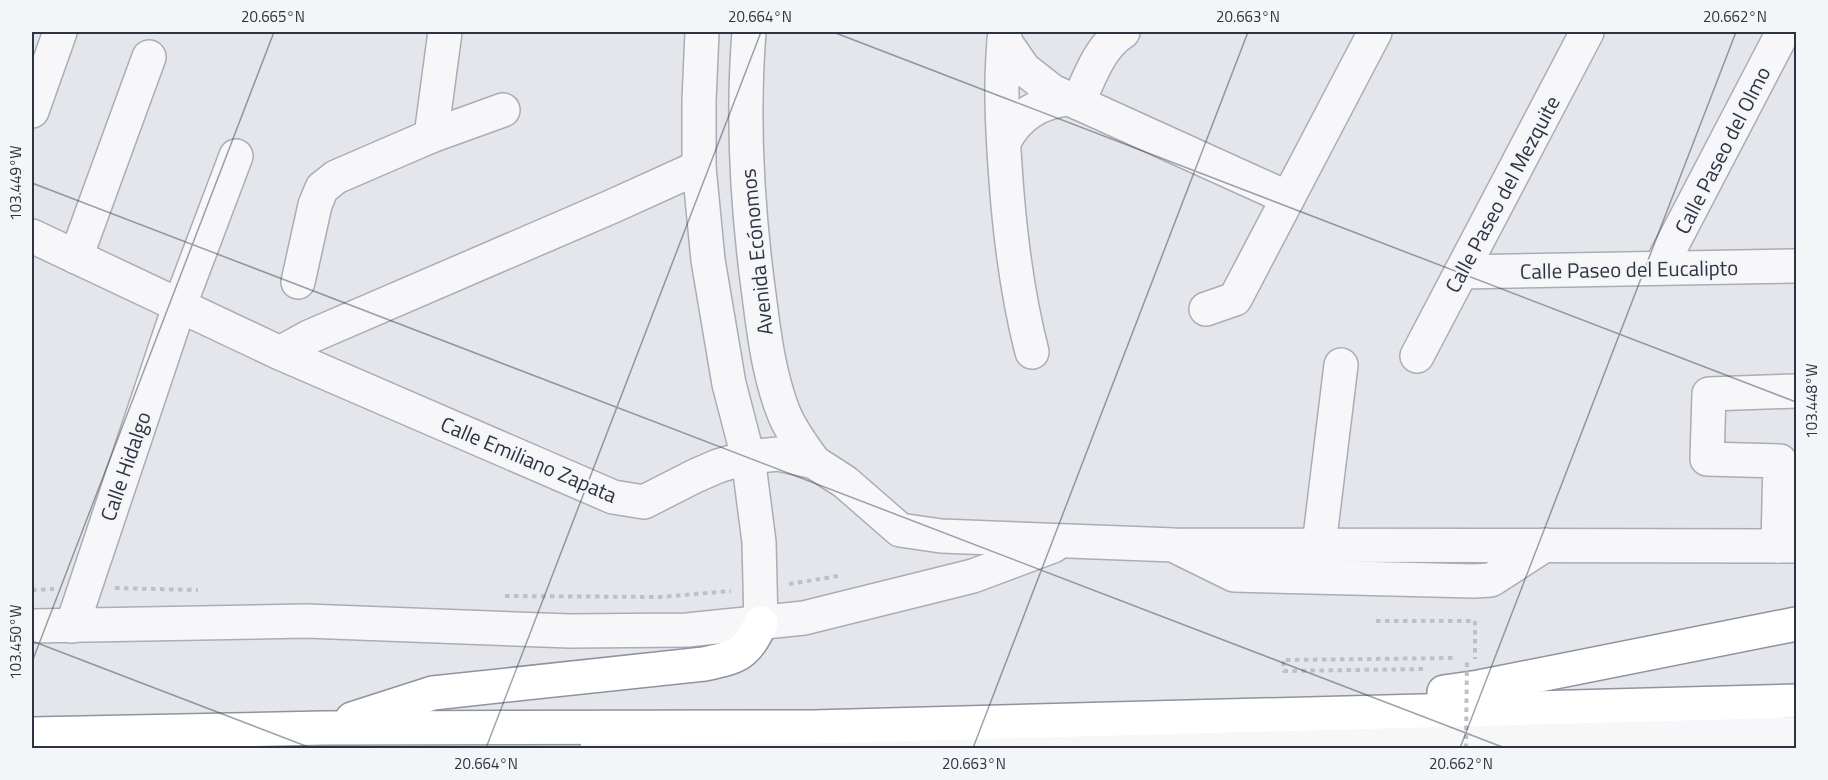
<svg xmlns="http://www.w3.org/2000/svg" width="1828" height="780" viewBox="0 0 1828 780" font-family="'Titillium Web',sans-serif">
<rect width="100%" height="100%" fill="#e4e6eb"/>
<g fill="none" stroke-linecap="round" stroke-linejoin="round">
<!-- minor casing -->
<g stroke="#a9adb5" stroke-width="36">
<g id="minor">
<polyline points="702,32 699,101 699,167 708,260 729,384 748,457 759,542 761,623"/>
<path d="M749,32C742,120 747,207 759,295C764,334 769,375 783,411C790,430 803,446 814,462"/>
<path d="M1005,32C1000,77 1002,121 1005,166C1009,229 1016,290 1032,352"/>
<polyline points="1004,40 1024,69 1052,91 1288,198"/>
<path d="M1078,103C1089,79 1099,47 1123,32"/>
<polyline points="32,111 60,32"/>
<polyline points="431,136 445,32"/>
<path d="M1004,142C1018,115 1038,103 1068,99"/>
<polyline points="32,236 280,353 613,497 644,502 695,476 718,466 748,457 778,454 814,462 845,482 900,530 941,536 1174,545 1796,546"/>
<polyline points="76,257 149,57"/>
<polyline points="1660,268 1783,32"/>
<polyline points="1461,272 1796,266"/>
<polyline points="298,282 315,205 322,188 336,177 431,136 503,110"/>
<polyline points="1206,309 1235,299 1375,32"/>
<polyline points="280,353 309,337 613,206 699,167"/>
<polyline points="1417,356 1587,32"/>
<polyline points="1319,545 1341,365"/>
<polyline points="1778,546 1780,461 1707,459 1709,394 1796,391"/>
<polyline points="1179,548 1234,575 1474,581 1491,580 1545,545"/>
<polyline points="32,626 306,621 570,631 687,630 804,618 973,576 1053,546"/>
<polyline points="72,626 179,307 236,156"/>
<polyline points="597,748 1796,734"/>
</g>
</g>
<!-- highway casing -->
<g stroke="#8d93a0" stroke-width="36">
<g id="highway">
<polyline points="1444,692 1479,687 1796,624"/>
<path d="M352,719L433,693L704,664C738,657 746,655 761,623"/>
<polyline points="32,734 323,728 813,727 1796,701"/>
</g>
</g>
<!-- path -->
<g stroke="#bec0c5" stroke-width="4" stroke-dasharray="4.5 4.5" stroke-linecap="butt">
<polyline points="789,584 838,576"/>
<polyline points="115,588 198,590"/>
<polyline points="32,590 54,589"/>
<polyline points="505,596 660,597 731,591"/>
<polyline points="1376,621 1475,621 1475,659"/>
<polyline points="1423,669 1284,671 1283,660 1453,658"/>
</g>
<!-- minor -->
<use href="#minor" stroke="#f7f7f9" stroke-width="33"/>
<!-- highway -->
<use href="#highway" stroke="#fff" stroke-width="33"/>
<!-- path-bridge -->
<polyline stroke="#bec0c5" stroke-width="4" stroke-dasharray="4.5 4.5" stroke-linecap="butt" points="1466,748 1467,658"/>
</g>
<!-- ticks -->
<path fill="none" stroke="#2d3441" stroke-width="1.5" stroke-opacity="0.45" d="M833,32L1796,402M32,183L1505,748M32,641L311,748M32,662L274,32M486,748L761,32M973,748L1248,32M1460,748L1736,32"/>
<g text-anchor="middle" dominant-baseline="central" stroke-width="4.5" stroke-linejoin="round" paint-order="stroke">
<!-- street labels -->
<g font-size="21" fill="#2d3441" stroke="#f4f5f8">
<text transform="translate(1722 150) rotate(-63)">Calle Paseo del Olmo</text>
<text transform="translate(1502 194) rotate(-62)">Calle Paseo del Mezquite</text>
<text transform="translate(756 252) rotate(-96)">Avenida Ecónomos</text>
<text transform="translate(1629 269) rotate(-1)">Calle Paseo del Eucalipto</text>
<text transform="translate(529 459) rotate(23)">Calle Emiliano Zapata</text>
<text transform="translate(125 466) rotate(-71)">Calle Hidalgo</text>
</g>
</g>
<!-- border -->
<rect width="1828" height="780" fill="none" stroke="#f4f5f8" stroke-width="66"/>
<rect x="33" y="33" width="1762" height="714" fill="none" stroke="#2d3441" stroke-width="2"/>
<g font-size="15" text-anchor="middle" fill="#2d3441">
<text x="273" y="22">20.665°N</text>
<text x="760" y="22">20.664°N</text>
<text x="1248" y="22">20.663°N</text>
<text x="1735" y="22">20.662°N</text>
<text transform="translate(16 183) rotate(-90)" y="5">103.449°W</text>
<text transform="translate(1812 401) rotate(-90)" y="5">103.448°W</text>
<text transform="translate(16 642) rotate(-90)" y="5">103.450°W</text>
<text x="486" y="769">20.664°N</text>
<text x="974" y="769">20.663°N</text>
<text x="1461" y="769">20.662°N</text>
</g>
</svg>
